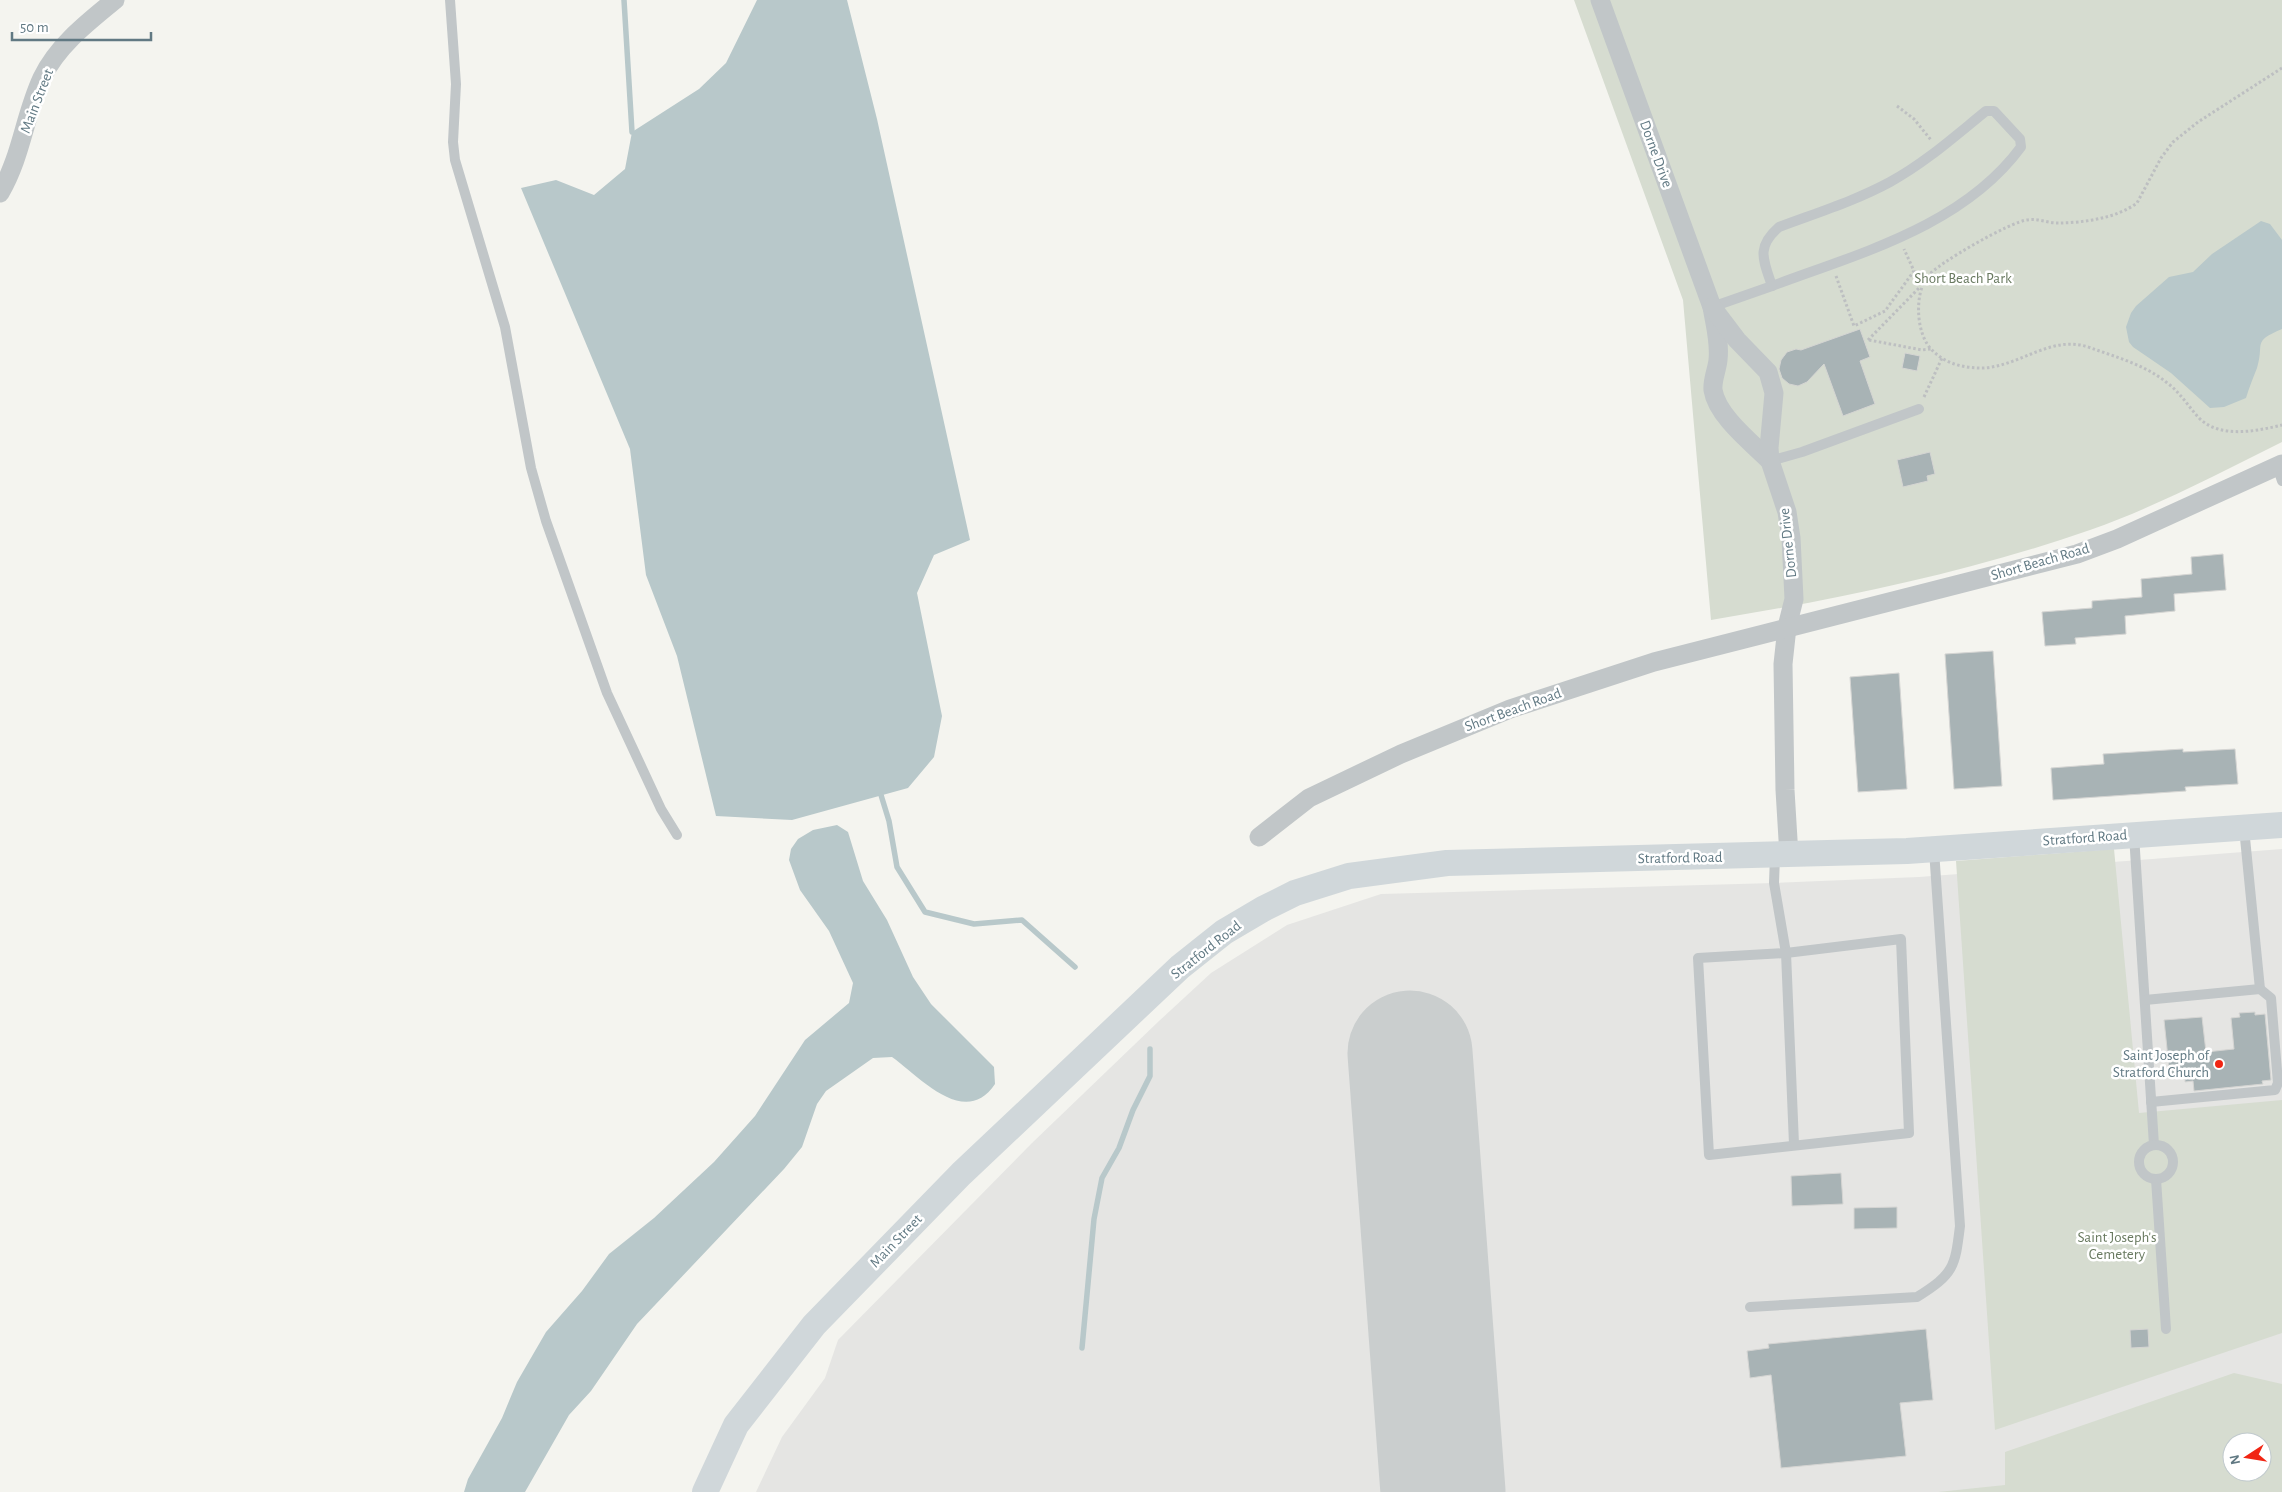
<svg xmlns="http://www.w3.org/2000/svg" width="2282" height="1492" viewBox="0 0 2282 1492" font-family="'Alegreya Sans',sans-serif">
<rect width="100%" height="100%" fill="#f4f4ef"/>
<!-- built -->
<path fill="#e5e5e3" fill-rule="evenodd" d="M2282,849V1492H756L782,1437L825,1378L838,1340L1032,1143L1159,1021L1211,973L1287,925L1381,894L1774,883L1919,877ZM2232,1442H2262V1472H2232Z"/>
<!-- green -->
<g fill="#d6dcd0" fill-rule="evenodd">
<path d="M1574,0H2282V442C2219,473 2156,507 2090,530C1967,573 1839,599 1711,620L1683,300Z"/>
<polygon points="2114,849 2139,1113 2282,1100 2282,1333 1995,1430 1956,861"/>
<path d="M2234,1373L2282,1384V1492H1938L2005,1485V1452ZM2232,1442H2262V1472H2232Z"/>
</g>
<!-- water -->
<g fill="#b8c8ca">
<polygon points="757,0 847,0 877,119 970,540 934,555 917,593 942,716 934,757 908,788 792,820 716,816 677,656 646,575 630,449 521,188 556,180 594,195 625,169 632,132 699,89 726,63"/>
<path d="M2261,221L2270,224L2282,240V329C2251,342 2265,343 2257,368C2253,378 2249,388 2246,398L2224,407L2210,408L2171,373L2133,347L2129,342L2126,327L2131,313L2136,306L2169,277L2193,272L2212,254Z"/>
<path d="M837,825L848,832L863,881L887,920L913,977L931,1004L994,1067L995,1084C965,1129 920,1077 892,1057L873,1058L826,1091L817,1104L802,1147L784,1169L637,1324L591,1391L569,1415L525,1492H464L468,1479L502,1418L517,1382L546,1332L582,1291L609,1254L654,1218L714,1162L755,1116L805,1040L849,1003L853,983L829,931L800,890L789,860L791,849L798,839L813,830Z"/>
</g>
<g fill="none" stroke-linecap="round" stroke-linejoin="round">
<!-- stream -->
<g stroke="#b8c8ca" stroke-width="5.5">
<polyline points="624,0 632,132"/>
<polyline points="881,795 889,821 897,867 925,912 974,924 1022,920 1075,967"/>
<polyline points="1082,1348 1094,1219 1102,1178 1119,1148 1133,1110 1150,1076 1150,1049"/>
</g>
<!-- runway -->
<polyline stroke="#cacece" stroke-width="125" points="1410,1053 1443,1492"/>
</g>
<!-- building -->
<g fill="#a8b3b5" stroke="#d5d5d3">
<polygon points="1860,329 1870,357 1860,361 1875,404 1843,416 1824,364 1807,382 1798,386 1789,384 1782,378 1779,369 1781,360 1787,352 1796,349 1801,350"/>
<polygon points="1905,353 1920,356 1917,371 1902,368"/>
<polygon points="1930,452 1935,474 1927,476 1928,481 1903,487 1897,460"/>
<polygon points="2223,554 2226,590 2174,594 2175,611 2125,616 2126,634 2075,638 2076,644 2045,646 2042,612 2092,608 2092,601 2142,597 2141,579 2192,574 2191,557"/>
<polygon points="1993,651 2002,786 1954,789 1945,654"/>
<polygon points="1899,673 1907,789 1858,792 1850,677"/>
<polygon points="2183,749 2183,752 2235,749 2238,784 2185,787 2186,791 2053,800 2051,768 2104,764 2103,754"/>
<polygon points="2255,1012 2255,1015 2265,1014 2271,1080 2262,1081 2263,1084 2194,1091 2193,1081 2185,1082 2185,1075 2170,1077 2164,1020 2202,1017 2206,1052 2234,1049 2231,1018 2240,1017 2239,1013"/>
<polygon points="1841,1173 1843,1204 1792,1206 1791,1176"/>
<polygon points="1897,1207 1897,1228 1854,1229 1854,1208"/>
<polygon points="1926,1329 1933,1400 1900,1403 1906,1456 1781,1468 1771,1375 1750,1378 1747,1351 1769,1348 1768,1344"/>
<polygon points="2148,1329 2149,1347 2131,1348 2130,1330"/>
</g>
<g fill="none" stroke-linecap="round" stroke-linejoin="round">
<!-- path -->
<g stroke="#bdbfc1" stroke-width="3" stroke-dasharray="2.5 2.5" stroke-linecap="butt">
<path d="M2282,68L2198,122L2173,142L2161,158L2137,203C2117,218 2083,223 2057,223C2047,223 2038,218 2027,220C2012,221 1936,264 1927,277C1914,295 1916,336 1933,351C1946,364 1964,368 1982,368C2020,367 2052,333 2091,348C2116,357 2145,365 2166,382C2180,392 2188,406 2199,418C2220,439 2257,431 2282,425"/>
<polyline points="1897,106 1914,119 1931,140"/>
<polyline points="1836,276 1854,326 1885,311 1914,271 1904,249"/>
<polyline points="1868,340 1920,287"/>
<polyline points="1869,340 1922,350 1931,349"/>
<polyline points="1924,397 1942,358"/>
</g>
<!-- service -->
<g stroke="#c1c6c8" stroke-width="10">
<polyline points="450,0 456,84 453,142 455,160 505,327 531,468 546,521 607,693 661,809 677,835"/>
<path d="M1986,111H1994L2020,139L2021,147C1963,226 1860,253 1772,286C1763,259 1756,247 1779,227C1816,213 1855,201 1890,182C1925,163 1955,136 1986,111Z"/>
<polyline points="1712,307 1772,286"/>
<polyline points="1770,461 1802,452 1919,409"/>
<polyline points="2277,466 2282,481"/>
<polyline points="2134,835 2154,1145"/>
<polyline points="1775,856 1774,883 1786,953 1794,1144"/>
<polygon points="1901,939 1909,1133 1709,1155 1698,958 1786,953"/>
<polyline points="2145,1000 2260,989 2244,828"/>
<polyline points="2151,1102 2275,1090 2278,1083 2271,998 2260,989"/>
<circle cx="2156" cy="1162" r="17"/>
<polyline points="2156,1179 2166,1329"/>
<path d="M1750,1307L1917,1297C1954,1274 1955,1267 1960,1226L1934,850"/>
</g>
<!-- minor -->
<g stroke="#c1c6c8" stroke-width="19">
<path d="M1600,0L1712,307C1715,325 1720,342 1718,360C1717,370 1712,380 1713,390C1717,416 1752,443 1770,461"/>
<path d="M0,193C22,155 24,117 42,78C57,46 88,22 115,0"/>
<polyline points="1712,307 1737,340 1768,372 1774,393 1769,448 1770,461 1787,512 1791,538 1794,599 1787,627 1783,664 1785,790 1789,856"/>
<polyline points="1259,837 1309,798 1401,754 1510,709 1654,662 2077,554 2117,539 2282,464"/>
</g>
<!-- secondary -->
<polyline stroke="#d0d7da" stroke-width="26" points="705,1492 736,1425 814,1325 961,1174 1180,967 1224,932 1263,909 1295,893 1349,876 1447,863 1907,851 2282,825"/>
</g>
<!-- markers -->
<circle fill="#f12513" stroke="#fff" stroke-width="2" cx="2219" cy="1064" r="5"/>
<g text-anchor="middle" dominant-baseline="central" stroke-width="5" stroke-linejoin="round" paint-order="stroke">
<!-- street labels -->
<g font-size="15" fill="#617983" stroke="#fff">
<text transform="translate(37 101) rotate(-69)">Main Street</text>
<text transform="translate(1656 154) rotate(70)">Dorne Drive</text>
<text transform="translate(1788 543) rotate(-96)">Dorne Drive</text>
<text transform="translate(2040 562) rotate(-16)">Short Beach Road</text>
<text transform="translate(1513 710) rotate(-20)">Short Beach Road</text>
<text transform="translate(2085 838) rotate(-4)">Stratford Road</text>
<text transform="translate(1680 858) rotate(-1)">Stratford Road</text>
<text transform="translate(1206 950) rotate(-38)">Stratford Road</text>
<text transform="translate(896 1241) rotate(-46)">Main Street</text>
</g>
<!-- park labels -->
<g font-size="15" fill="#697a60" stroke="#fff">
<text x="1963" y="278">Short Beach Park</text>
<text x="2117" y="1237">Saint Joseph's<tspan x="2117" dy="17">Cemetery</tspan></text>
</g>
<!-- poi labels -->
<g font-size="15" fill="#617983" stroke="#fff" text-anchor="end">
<text x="2209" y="1055">Saint Joseph of<tspan x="2209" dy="17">Stratford Church</tspan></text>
</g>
</g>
<!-- north arrow -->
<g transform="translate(2247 1457) rotate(258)"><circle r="24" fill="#ffffff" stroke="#c0c9cd"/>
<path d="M0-4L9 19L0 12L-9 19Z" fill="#f12513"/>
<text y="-8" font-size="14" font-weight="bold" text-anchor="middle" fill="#617983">N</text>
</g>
<!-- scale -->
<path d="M12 32v8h139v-8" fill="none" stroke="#617983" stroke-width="2.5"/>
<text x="20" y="32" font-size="15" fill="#617983" stroke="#ffffff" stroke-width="4" paint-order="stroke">50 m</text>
</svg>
